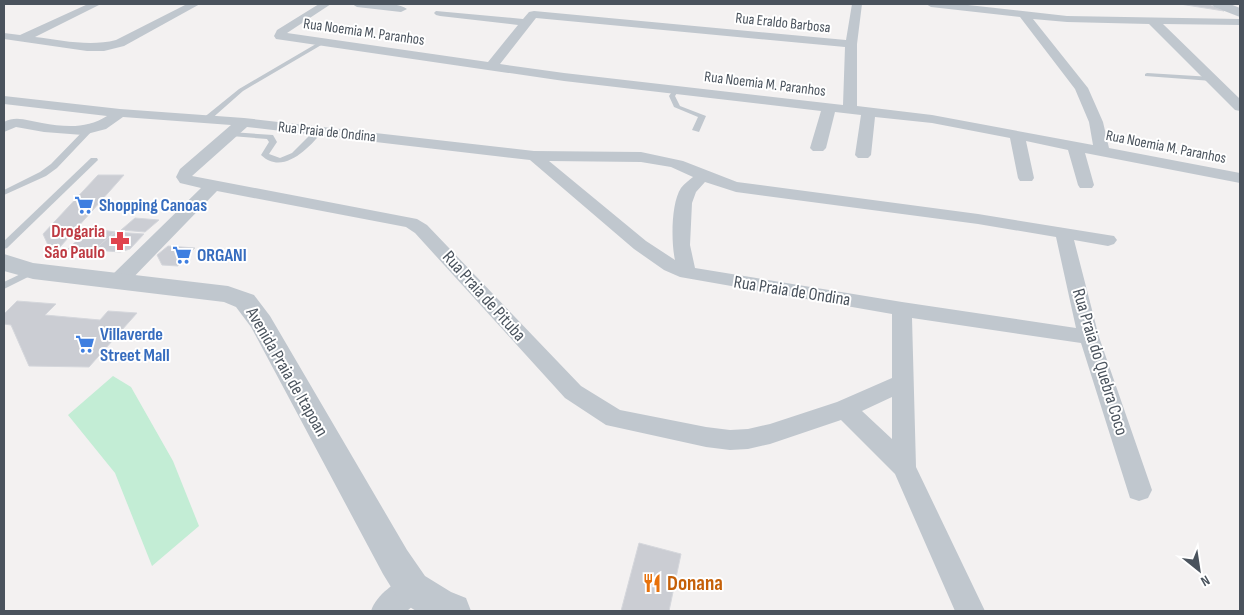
<svg xmlns="http://www.w3.org/2000/svg" width="1244" height="615" viewBox="0 0 1244 615" font-family="'Sofia Sans Condensed',sans-serif">
<rect width="100%" height="100%" fill="#f3f1f1"/>
<!-- green -->
<polygon fill="#c3edd5" points="113,376 131,387 173,461 199,526 152,566 115,473 68,415"/>
<!-- building -->
<g fill="#cbcdd3" stroke="#d5d7dc">
<polygon points="1180,4 1209,4 1224,11"/>
<polygon points="98,175 124,175 60,247 48,245 43,234"/>
<polygon points="135,218 159,220 145,232 121,230"/>
<polygon points="90,228 115,232 94,250 68,249"/>
<polygon points="115,232 144,234 130,249 120,252 94,250"/>
<polygon points="168,246 195,248 182,259 183,261 178,266 162,265 157,255"/>
<polygon points="17,301 56,304 45,315 100,320 108,311 137,313 89,367 29,366 11,325 4,324 4,314"/>
<polygon points="639,543 681,554 669,611 621,611"/>
</g>
<g fill="none" stroke-linecap="round" stroke-linejoin="round">
<!-- service -->
<g fill="#c0c7ce" fill-rule="evenodd">
<polygon points="321,41 324,43 323,44 243,91 209,121 202,119 239,89"/>
<polygon points="1147,73 1212,77 1215,79 1212,81 1145,76 1145,74"/>
<polygon points="676,88 679,90 675,96 680,106 706,116 699,132 692,130 698,117 674,107 669,96 674,89"/>
<polygon points="86,128 93,130 57,168 46,176 4,195 4,190 40,172 51,164"/>
<path d="M316,129H322L323,131C309,148 283,176 261,155L269,142L267,139L231,136L227,134L231,132L273,135L277,142L269,154L280,158L292,153Z"/>
<polygon points="91,158 97,158 98,160 7,248 4,249 4,241"/>
<polygon points="33,268 38,271 36,273 4,289 4,282"/>
</g>
<!-- minor -->
<g fill="#c0c7ce" fill-rule="evenodd">
<path d="M88,4H101L35,37C61,40 89,47 116,40L187,4H200L124,46L104,51H87L4,39V33L20,35Z"/>
<path d="M319,4H331L287,33L488,62L518,25L440,16L436,15L434,13L436,11L523,19L529,12L534,11L846,40L852,4H862L857,44V106L932,115L1093,145L1089,122L1075,89L1020,17L931,7L926,4H959L1067,16L1240,19V25L1163,24L1240,99V111L1235,110L1149,24L1067,22L1033,19L1088,88L1103,122L1109,148L1240,173V183L1085,153L1094,185L1092,188H1080L1078,185L1068,150L1026,141L1034,178L1032,181H1020L1018,178L1010,138L932,123L875,117L871,155L868,158H858L855,155L861,115L835,112L826,148L823,151H813L810,148L821,111L564,81L276,39L274,36L277,30ZM536,18L845,47L843,105L564,73L500,64Z"/>
<path d="M352,4C365,4 397,1 407,9L401,12L357,7Z"/>
<path d="M4,96L120,109L244,118L534,151L641,152L683,161L737,182L978,214L1114,236L1117,240L1114,244L1108,246L1074,240L1099,337L1152,490L1148,498L1139,501L1130,498L1081,343L912,318L916,467L985,611H955L895,474L841,420L770,444L748,449L730,450L706,447L606,425L565,398L415,233L406,227L217,191L126,285L119,286L112,285L109,280L112,275L201,188L180,183L176,177L180,169L231,125L123,117L106,129L83,135L44,132L16,127L4,132V122C16,115 29,121 42,123C65,127 87,129 107,116L4,104ZM247,127L530,160L634,249L664,270L680,277L892,314V378L837,402L770,424L748,429L730,430L706,427L620,410L581,386L427,225L417,219L192,176ZM549,161L641,162L671,167L693,177C689,180 684,184 681,188C671,203 671,242 675,260L646,241ZM705,182L736,192L978,224L1056,237L1076,328L902,302L695,268L690,245L692,203L696,192ZM892,397V439L862,411Z"/>
<path d="M412,574L422,578L426,588L422,598L407,611H371C376,595 396,581 412,574Z"/>
</g>
<!-- tertiary -->
<g fill="#c0c7ce" fill-rule="evenodd">
<polygon points="1212,4 1230,4 1240,8 1240,17 1214,7"/>
<polygon points="4,254 33,263 228,286 254,295 270,316 407,550 425,576 451,592 466,598 471,611 416,611 399,600 383,574 251,327 236,307 224,302 33,279 4,271"/>
</g>
</g>
<!-- icons -->
<defs>
<g id="supermarket-bare" transform="scale(1.5)"><path d="M-6-5.5h2.5l.6 2H6L4.5 2H-2.5L-4.4-4H-6ZM-1.5 3.2a1.3 1.3 0 1 0 .1 0ZM3 3.2a1.3 1.3 0 1 0 .1 0Z" fill="#3f7fe0" stroke="#fff" stroke-width="2.5" paint-order="stroke"/></g>
<g id="pharmacy-bare" transform="scale(1.5)"><path d="M-2-6h4v4h4v4h-4v4h-4v-4h-4v-4h4Z" fill="#e0444e" stroke="#fff" stroke-width="2.5" paint-order="stroke"/></g>
<g id="restaurant-bare" transform="scale(1.5)"><path d="M-5-6h1v4h1v-4h1v4h1v-4h1v5L-1.5 .5V6h-2V.5L-5-1ZM5-6V6H3V1.5H1.5Q1.5-4 5-6Z" fill="#e8710a" stroke="#fff" stroke-width="2.5" paint-order="stroke"/></g>
</defs>
<g fill-rule="evenodd">
<use href="#supermarket-bare" x="84" y="205"/>
<use href="#pharmacy-bare" x="120" y="241"/>
<use href="#supermarket-bare" x="182" y="255"/>
<use href="#supermarket-bare" x="85" y="344"/>
<use href="#restaurant-bare" x="652" y="583"/>
</g>
<g text-anchor="middle" dominant-baseline="central" stroke-width="4" stroke-linejoin="round" paint-order="stroke">
<!-- far-street labels -->
<g font-size="15" fill="#4a535d" stroke="#fff">
<text transform="translate(783 23) rotate(6)">Rua Eraldo Barbosa</text>
<text transform="translate(364 32) rotate(8)">Rua Noemia M. Paranhos</text>
<text transform="translate(765 84) rotate(7)">Rua Noemia M. Paranhos</text>
<text transform="translate(327 132) rotate(6)">Rua Praia de Ondina</text>
<text transform="translate(1166 147) rotate(11)">Rua Noemia M. Paranhos</text>
</g>
<!-- shop labels -->
<g font-size="18" font-weight="bold" fill="#366cbe" stroke="#fff" text-anchor="start">
<text x="99" y="205">Shopping Canoas</text>
<text x="197" y="255">ORGANI</text>
<text x="100" y="334">Villaverde<tspan x="100" dy="21">Street Mall</tspan></text>
</g>
<!-- health labels -->
<g font-size="18" font-weight="bold" fill="#be3a42" stroke="#fff" text-anchor="end">
<text x="105" y="231">Drogaria<tspan x="105" dy="21">São Paulo</tspan></text>
</g>
<!-- street labels -->
<g font-size="18" fill="#4a535d" stroke="#fff">
<text transform="translate(792 291) rotate(9)">Rua Praia de Ondina</text>
<text transform="translate(484 296) rotate(48)">Rua Praia de Pituba</text>
<text transform="translate(1100 362) rotate(73)">Rua Praia do Quebra Coco</text>
<text transform="translate(287 372) rotate(60)">Avenida Praia de Itapoan</text>
</g>
<!-- near-food labels -->
<g font-size="21" font-weight="bold" fill="#c56008" stroke="#fff" text-anchor="start">
<text x="667" y="583">Donana</text>
</g>
</g>
<!-- border -->
<rect width="1244" height="615" fill="none" stroke="#4a535d" stroke-width="10"/>
<!-- north arrow -->
<g transform="translate(1199 570) rotate(150)" stroke="#ffffff" stroke-width="4" paint-order="stroke">
<path d="M0-4L9 19L0 12L-9 19Z" fill="#4a535d"/>
<text y="-8" font-size="14" font-weight="bold" text-anchor="middle" fill="#4a535d">N</text>
</g>
</svg>
